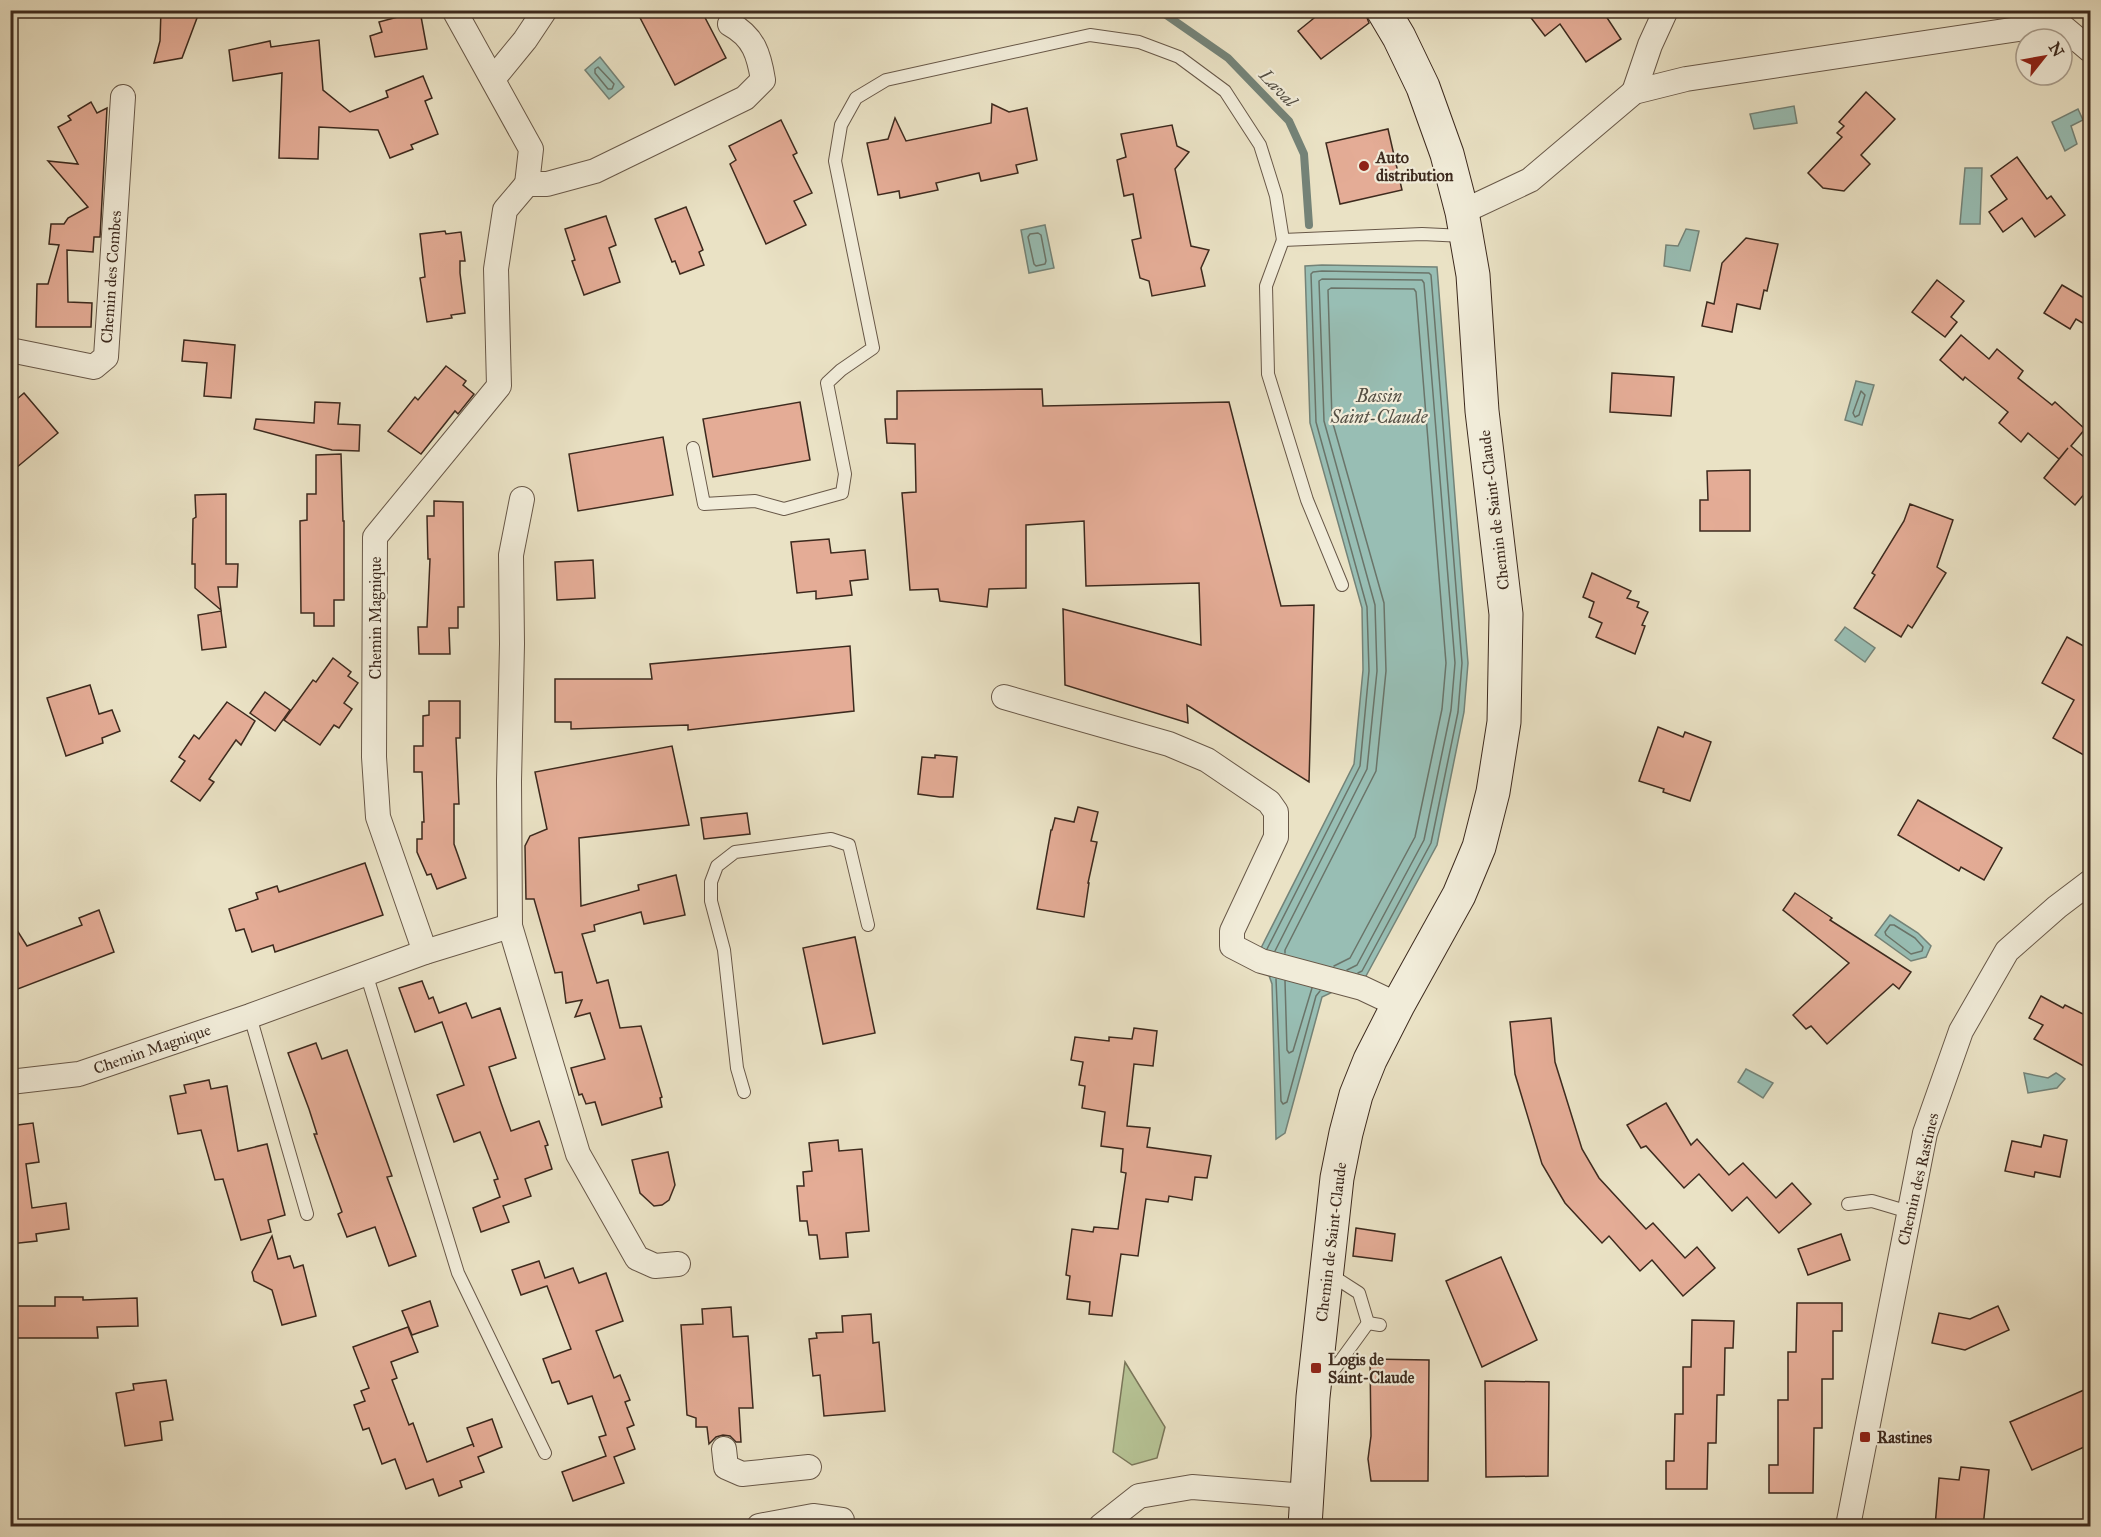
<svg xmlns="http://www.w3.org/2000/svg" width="2101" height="1537" viewBox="0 0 2101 1537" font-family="'IM FELL Great Primer',serif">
<rect width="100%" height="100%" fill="#eae2c5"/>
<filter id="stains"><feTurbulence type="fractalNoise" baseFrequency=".00333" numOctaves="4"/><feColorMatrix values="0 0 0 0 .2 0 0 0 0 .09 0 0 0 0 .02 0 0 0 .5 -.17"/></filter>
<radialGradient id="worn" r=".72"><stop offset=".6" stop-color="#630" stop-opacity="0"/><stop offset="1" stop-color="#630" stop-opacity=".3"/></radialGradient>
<!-- green -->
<polygon fill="#b6c395" stroke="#7a765a" stroke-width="1.5" points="1125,1362 1165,1427 1157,1458 1132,1465 1113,1452"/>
<!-- water -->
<g fill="#98beb4" stroke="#748378" stroke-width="1.5">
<polygon points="600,57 624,87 609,99 585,70"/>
<polygon points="1794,106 1797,123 1754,129 1750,114"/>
<polygon points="2078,109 2083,120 2071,126 2077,144 2065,151 2052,122"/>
<polygon points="1965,168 1982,168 1980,224 1960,224"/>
<polygon points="1045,225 1054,268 1029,273 1021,230"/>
<polygon points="1686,229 1699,231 1690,271 1664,266 1666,245 1678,246"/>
<polygon points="1322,265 1437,267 1468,663 1464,712 1437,845 1366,976 1322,997 1285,1133 1276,1139 1272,984 1260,950 1354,764 1363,670 1362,608 1310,423 1305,266"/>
<polygon points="1856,381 1874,385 1862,425 1845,420"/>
<polygon points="1845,627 1875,648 1865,662 1835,640"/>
<polygon points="1890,915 1918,933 1931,946 1926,957 1911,961 1875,935"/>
<polygon points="1746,1069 1773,1083 1763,1098 1738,1082"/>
<polygon points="2024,1073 2048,1078 2056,1073 2065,1079 2057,1088 2028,1093"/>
</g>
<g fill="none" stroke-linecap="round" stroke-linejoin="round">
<!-- shore -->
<g stroke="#6a7469" stroke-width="1.5">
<polygon points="598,67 614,84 612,89 608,89 595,73 595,69"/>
<polygon points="1038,233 1041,235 1046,261 1045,264 1036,266 1034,264 1028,237 1030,234"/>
<polygon points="1861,391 1865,395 1859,415 1855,417 1853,413"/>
<polygon points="1890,925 1894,925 1915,938 1923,947 1922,951 1911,954 1886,935 1885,932"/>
<polyline points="1267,949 1360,766 1369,671 1367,607 1316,422 1311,274 1313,272 1322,271 1429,273 1431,275 1462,663 1458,712 1431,843 1362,971 1358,973"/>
<polyline points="1275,951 1367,769 1377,671 1375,605 1324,421 1319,281 1322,279 1422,280 1424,283 1455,663 1451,710 1424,840 1357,965 1347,970"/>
<polyline points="1285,953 1285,950 1376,771 1386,671 1384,603 1332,420 1328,290 1331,288 1414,289 1416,292 1446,663 1442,709 1415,837 1350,958 1334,966"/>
<polyline points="1276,979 1281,1101 1283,1104 1287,1102 1316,996 1320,991"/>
<polyline points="1285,981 1287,1050 1289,1053 1293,1051 1312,988"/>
</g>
<!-- stream -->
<polyline stroke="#748378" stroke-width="8" points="1159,10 1228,58 1289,121 1304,154 1309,225"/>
</g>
<!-- building -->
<g fill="#e4ac96" stroke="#3d2a1e" stroke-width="1.5">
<polygon points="161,10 200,10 182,58 154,63 160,41"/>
<polygon points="636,10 701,10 726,58 675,85"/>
<polygon points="1324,10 1364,10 1369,23 1321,59 1298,31"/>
<polygon points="1525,10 1602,10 1621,39 1586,62 1560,24 1545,36"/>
<polygon points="420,11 427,49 375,57 370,36 382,32 379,22"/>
<polygon points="319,40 323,90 350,112 388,97 386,91 423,76 432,98 425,101 438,134 411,145 413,149 390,158 378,130 319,127 318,159 279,158 282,73 233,81 229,50 270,41 271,47"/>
<polygon points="1866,92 1895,119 1861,155 1870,164 1844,191 1823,188 1808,173 1842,137 1837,133 1844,126 1839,122"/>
<polygon points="91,102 97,113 107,108 100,237 94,237 93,252 67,250 68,302 92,303 91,327 36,327 37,284 48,284 59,245 49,244 51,224 64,224 68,218 88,207 48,161 78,164 58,127 71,120 68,116"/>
<polygon points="992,104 1009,112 1027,108 1037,160 1016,165 1018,173 981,181 979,173 936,183 938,190 900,198 899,191 878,195 867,143 888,139 895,118 906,141 991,123"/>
<polygon points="781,120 797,153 793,155 812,193 794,201 806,225 766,244 730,164 736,160 729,146"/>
<polygon points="1172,125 1177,146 1189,152 1175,169 1191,246 1209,250 1201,268 1205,286 1152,296 1149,281 1140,278 1132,240 1141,238 1133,194 1124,196 1117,160 1126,157 1121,134"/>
<polygon points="1388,129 1402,190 1340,204 1326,143"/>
<polygon points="2017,157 2047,199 2051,196 2065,215 2035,237 2022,218 2003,232 1989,212 2007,199 1991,176"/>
<polygon points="686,207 703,250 699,252 704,265 680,274 675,261 672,262 655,219"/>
<polygon points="606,216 616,245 609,248 620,282 584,295 572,261 575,260 565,229"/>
<polygon points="445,231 446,234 461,232 465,261 460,261 460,273 465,313 451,315 452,318 427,322 420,278 425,277 420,234"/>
<polygon points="1746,238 1778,244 1767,291 1764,290 1760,309 1737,304 1732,332 1702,326 1707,302 1714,304 1722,263"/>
<polygon points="1937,280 1964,301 1951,317 1957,322 1945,337 1912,312"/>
<polygon points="2062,285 2091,302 2091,328 2076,319 2070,329 2044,313"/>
<polygon points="1961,335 1989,359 1997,349 2023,371 2018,378 2052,405 2055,402 2085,429 2071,446 2091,463 2091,486 2075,505 2044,478 2068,448 2059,459 2028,433 2021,442 1999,423 2008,412 1965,377 1963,380 1940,360"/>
<polygon points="184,340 235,345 231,398 204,396 207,363 182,361"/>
<polygon points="446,366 466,381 463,385 474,394 458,414 455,411 421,454 388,431 415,397 418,400"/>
<polygon points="1612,373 1674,377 1671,416 1610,412"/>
<polygon points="1042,389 1043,406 1229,402 1281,606 1314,605 1309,782 1187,705 1188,723 1065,685 1063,609 1201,645 1199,583 1086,586 1084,521 1026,525 1026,588 989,589 987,607 940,601 938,589 910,590 902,493 916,492 915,444 887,443 885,419 897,419 897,391"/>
<polygon points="24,393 58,433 10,473 10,405"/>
<polygon points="315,402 340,403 338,424 360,425 359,451 332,450 254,429 256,419 314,423"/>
<polygon points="800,402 810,460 713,477 703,419"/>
<polygon points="663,437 673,495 578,511 569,454"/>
<polygon points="341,454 343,521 344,521 344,600 334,600 334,626 314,626 314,613 301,613 300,521 307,520 307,494 316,494 316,455"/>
<polygon points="1750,470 1750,531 1700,531 1700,500 1708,500 1707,471"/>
<polygon points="226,494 226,564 238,564 237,587 218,587 221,610 195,588 195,564 192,564 193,519 196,517 195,495"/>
<polygon points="434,501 463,502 464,607 458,607 458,628 449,628 450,654 419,654 418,627 427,627 430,559 428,559 427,516 434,516"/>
<polygon points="1910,504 1953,520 1937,567 1946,573 1912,628 1908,625 1901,637 1854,608 1875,575 1872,573 1904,521"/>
<polygon points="829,539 831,553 865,550 868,579 850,581 852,595 816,599 816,591 797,593 791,542"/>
<polygon points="593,560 595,598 557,600 555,562"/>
<polygon points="1592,573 1631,591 1627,598 1639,602 1637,607 1648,612 1642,625 1645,626 1635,654 1596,637 1602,623 1589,617 1594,602 1583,597"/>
<polygon points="221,611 226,647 202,650 198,615"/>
<polygon points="2067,637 2091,650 2091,759 2053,738 2074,700 2042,683"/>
<polygon points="850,646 854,711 688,730 688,725 571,729 571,722 555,722 555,679 652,679 650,664"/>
<polygon points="333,658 351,672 348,676 358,683 344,703 352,709 339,728 334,725 320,745 284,720 313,680 316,682"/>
<polygon points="90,685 99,714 112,710 120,731 102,738 103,743 66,756 47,698"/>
<polygon points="265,692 290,710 275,731 250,713"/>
<polygon points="429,701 460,701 460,738 456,738 459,804 454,804 454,844 466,878 437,889 431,874 427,875 417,852 417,839 422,839 422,822 424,822 422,772 414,772 414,746 423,746 423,716 429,715"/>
<polygon points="227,702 255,721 241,745 236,740 209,779 214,782 200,801 171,781 185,761 179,757 194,735 199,739"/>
<polygon points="1658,727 1683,737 1685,732 1711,742 1690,801 1663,792 1664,789 1639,781"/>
<polygon points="672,746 689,825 579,838 581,906 639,890 638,885 676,875 685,915 644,924 641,912 594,925 595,931 582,934 597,983 608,980 620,1028 641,1026 662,1097 660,1098 662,1107 602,1125 595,1102 586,1104 582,1094 579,1095 571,1068 605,1059 590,1013 575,1017 582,1000 566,1003 562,972 555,973 534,899 526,899 525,846 530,836 547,829 535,772"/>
<polygon points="935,755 957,757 953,797 940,797 918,794 922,757 935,758"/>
<polygon points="1918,800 2002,848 1984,880 1961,867 1959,871 1898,835"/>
<polygon points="1078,807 1098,812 1091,841 1097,842 1088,883 1089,883 1084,917 1037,909 1051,830 1052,830 1055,818 1074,822"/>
<polygon points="747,813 750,834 704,839 701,818"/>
<polygon points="365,863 383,915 275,952 273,945 252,952 244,929 236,931 229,909 258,899 256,893 277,886 279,892"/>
<polygon points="1795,893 1832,918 1830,920 1911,972 1899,989 1893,984 1827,1044 1811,1026 1806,1029 1793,1015 1849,963 1783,910"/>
<polygon points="99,910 114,952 10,992 10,919 27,946 82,925 79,918"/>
<polygon points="855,937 875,1033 823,1044 803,948"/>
<polygon points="422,981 429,999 433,997 439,1013 466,1003 472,1018 500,1008 516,1058 489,1067 501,1103 511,1131 539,1121 548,1145 545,1146 552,1169 525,1179 531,1196 503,1206 509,1222 481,1232 473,1208 500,1197 494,1180 498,1179 480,1132 454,1142 437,1095 464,1085 442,1022 415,1032 399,988"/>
<polygon points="2041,996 2063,1008 2065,1005 2091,1018 2091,1070 2034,1039 2043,1025 2029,1018"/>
<polygon points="1551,1018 1555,1062 1582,1149 1599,1178 1646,1229 1653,1223 1685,1258 1697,1247 1715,1268 1683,1296 1652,1260 1640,1271 1609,1236 1602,1243 1565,1203 1542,1164 1515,1074 1510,1022"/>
<polygon points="1134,1028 1157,1031 1153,1066 1134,1064 1127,1126 1150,1128 1147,1147 1211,1156 1207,1178 1195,1177 1192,1200 1169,1196 1168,1202 1146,1199 1138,1256 1121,1254 1112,1316 1089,1314 1090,1302 1067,1299 1070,1276 1066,1275 1072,1229 1093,1232 1094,1227 1118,1229 1126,1173 1121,1172 1123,1149 1101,1146 1105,1112 1082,1108 1085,1086 1079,1085 1083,1062 1071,1060 1075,1037 1109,1041 1109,1037 1132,1039"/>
<polygon points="316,1043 322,1059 347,1050 392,1176 387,1177 416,1256 389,1266 375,1227 347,1237 338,1214 342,1212 314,1134 317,1134 309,1109 288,1053"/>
<polygon points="209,1080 211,1089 227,1086 238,1151 267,1144 285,1215 268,1220 271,1232 241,1240 223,1179 215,1180 201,1130 178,1134 170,1096 186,1093 184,1085"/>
<polygon points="1666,1103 1691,1145 1697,1139 1729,1175 1743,1163 1776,1198 1792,1183 1811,1204 1779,1233 1747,1197 1732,1211 1699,1174 1684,1188 1646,1146 1641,1148 1627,1125"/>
<polygon points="33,1123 39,1162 26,1164 32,1208 66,1203 69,1229 36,1234 37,1241 10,1244 10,1126"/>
<polygon points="2044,1135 2067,1140 2060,1177 2035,1172 2034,1177 2005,1171 2012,1141 2041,1147"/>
<polygon points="838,1140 839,1151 862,1149 869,1231 846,1233 848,1257 820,1259 817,1235 809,1235 807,1221 800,1221 797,1186 804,1186 803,1172 812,1171 809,1143"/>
<polygon points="668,1152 675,1185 669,1200 662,1205 654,1206 640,1193 632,1160"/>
<polygon points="1356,1228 1395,1234 1392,1261 1353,1256"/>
<polygon points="1841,1234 1850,1260 1808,1275 1798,1249"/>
<polygon points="272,1236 278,1259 290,1256 294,1268 303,1265 316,1316 282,1325 272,1290 254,1281 252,1272"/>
<polygon points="1501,1257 1537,1340 1482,1367 1446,1281"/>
<polygon points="539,1261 545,1278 573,1268 579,1283 606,1273 623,1321 596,1331 614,1378 620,1375 630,1400 625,1402 634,1425 627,1428 635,1449 614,1457 624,1483 573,1501 562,1472 606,1456 599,1437 606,1435 592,1396 568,1404 559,1381 552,1383 543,1359 571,1349 547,1286 521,1295 512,1270"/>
<polygon points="55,1297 83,1297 83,1300 137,1298 138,1326 97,1327 98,1338 10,1338 10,1306 55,1306"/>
<polygon points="430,1301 438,1326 412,1335 402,1311"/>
<polygon points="1797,1303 1842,1303 1842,1331 1833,1331 1833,1379 1822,1379 1822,1428 1814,1428 1813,1493 1769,1493 1769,1465 1778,1465 1778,1400 1788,1400 1788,1352 1796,1352"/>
<polygon points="1998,1306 2009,1330 1965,1350 1932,1343 1939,1313 1970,1319"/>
<polygon points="731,1307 733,1337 748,1336 753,1408 739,1408 741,1442 736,1442 730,1436 723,1435 716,1437 709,1444 707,1427 696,1427 696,1418 687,1415 681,1325 703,1324 702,1309"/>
<polygon points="871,1314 873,1343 879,1342 885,1411 824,1416 820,1375 813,1376 809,1339 817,1338 816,1333 843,1332 842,1316"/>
<polygon points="1692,1320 1734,1321 1733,1348 1725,1348 1724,1395 1717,1395 1716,1443 1708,1443 1707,1489 1666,1489 1666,1461 1674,1461 1675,1414 1683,1414 1683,1367 1691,1367"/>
<polygon points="408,1327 418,1352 391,1362 397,1378 392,1380 409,1425 413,1423 427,1462 473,1444 474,1447 467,1428 492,1419 502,1447 478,1457 484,1472 460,1481 462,1487 439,1496 433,1479 406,1489 395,1459 382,1464 369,1428 363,1430 354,1405 365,1401 361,1391 369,1388 353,1347"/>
<polygon points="1370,1359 1429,1360 1428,1481 1371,1481 1368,1459 1371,1436"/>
<polygon points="166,1380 173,1420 160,1422 162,1440 125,1446 116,1393 134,1390 133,1384"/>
<polygon points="1485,1381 1549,1382 1548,1476 1486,1477"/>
<polygon points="2091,1387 2091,1444 2032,1470 2010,1422"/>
<polygon points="1961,1467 1989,1470 1983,1527 1935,1527 1939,1478 1959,1480"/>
</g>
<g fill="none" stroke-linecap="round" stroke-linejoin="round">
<!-- lane casing -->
<g stroke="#685848" stroke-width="14">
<g id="lane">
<polyline points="1283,240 1266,286 1268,374 1307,500 1342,585"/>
<polyline points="693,448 704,504 755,501 784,509 842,493 845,474 827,383 841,370 873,348 835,161 841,125 856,98 886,80 1090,35 1139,42 1179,57 1225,91 1260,145 1276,196 1283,240 1422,234 1464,236"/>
<polyline points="366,973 458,1273 545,1453"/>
<polyline points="250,1016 307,1214"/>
<polyline points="744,1092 737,1068 724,950 711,901 711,882 717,866 735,852 831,839 849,845 868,925"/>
<polyline points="1848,1204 1872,1201 1909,1212"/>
<polyline points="1328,1273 1359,1293 1368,1323"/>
<polyline points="1368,1323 1380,1325"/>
<polyline points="1323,1385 1368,1323"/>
</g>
</g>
<!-- street casing -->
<g stroke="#685848" stroke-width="26">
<g id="street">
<polyline points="454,10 531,149 527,184"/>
<polyline points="493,79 525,40 545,10"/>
<polyline points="1634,92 1650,45 1666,10"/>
<path d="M527,184H547L595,171L745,98L763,80C759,55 754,37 730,24"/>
<polyline points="1462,212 1530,180 1634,92 1686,79 2058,23 2090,50"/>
<polyline points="10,350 94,367 106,357 123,97"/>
<polyline points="1004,697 1169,744 1207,760 1269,802 1276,812 1276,837 1232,931 1232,946 1261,961 1362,988 1398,1005"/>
<polyline points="510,926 509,781 512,644 511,555 522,499"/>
<polyline points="425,952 378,817 374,757 375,537 499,386 496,269 505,210 527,184"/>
<polyline points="10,1082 79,1074 250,1016 425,952 510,926 578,1154 637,1258 655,1266 678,1264"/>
<polyline points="724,1449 726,1467 742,1474 809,1467"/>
<polyline points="759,1526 813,1516 842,1520"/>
<polyline points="1101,1526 1139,1496 1192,1487 1306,1496"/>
<polyline points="1848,1526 1925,1133 1961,1031 2007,951 2057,907 2090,882"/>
</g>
</g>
<!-- secondary casing -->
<g stroke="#3d2a1e" stroke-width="35">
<polyline id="secondary" points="1305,1526 1313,1397 1337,1178 1346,1133 1356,1095 1370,1060 1398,1005 1459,895 1479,847 1493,792 1504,722 1506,614 1482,411 1473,275 1462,212 1447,154 1423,87 1399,37 1383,10"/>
</g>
<!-- lane -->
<use href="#lane" stroke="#f1ecd9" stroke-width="12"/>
<!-- street -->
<use href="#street" stroke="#f1ecd9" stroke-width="24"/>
<!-- secondary -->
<use href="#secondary" stroke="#f1ecd9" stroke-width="33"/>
</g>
<!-- markers -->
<g fill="#8f2418" stroke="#f1ecd9" stroke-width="2">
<circle cx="1364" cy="166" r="6"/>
<rect x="1310" y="1362" width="12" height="12" rx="3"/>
<rect x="1859" y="1431" width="12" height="12" rx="3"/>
</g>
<g text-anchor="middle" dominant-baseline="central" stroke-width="4.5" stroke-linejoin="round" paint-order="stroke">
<!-- poi labels -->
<g font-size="16" font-weight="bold" fill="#3d2a1e" stroke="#f1ecd9" text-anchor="start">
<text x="1376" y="157">Auto<tspan x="1376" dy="18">distribution</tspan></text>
<text x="1328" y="1359">Logis de<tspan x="1328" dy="18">Saint-Claude</tspan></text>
<text x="1877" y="1437">Rastines</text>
</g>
<!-- street labels -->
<g font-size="16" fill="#3d2a1e" stroke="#f1ecd9">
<text transform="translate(111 277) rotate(-86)">Chemin des Combes</text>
<text transform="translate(1494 510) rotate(-97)">Chemin de Saint-Claude</text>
<text transform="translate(375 618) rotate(-90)">Chemin Magnique</text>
<text transform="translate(152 1049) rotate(-19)">Chemin Magnique</text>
<text transform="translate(1918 1179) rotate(-77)">Chemin des Rastines</text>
<text transform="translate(1331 1242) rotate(-83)">Chemin de Saint-Claude</text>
</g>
<!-- water labels -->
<g font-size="18" font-style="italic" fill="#544f44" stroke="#f1ecd9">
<text transform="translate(1278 88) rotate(46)">Laval</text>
<text x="1379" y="396">Bassin<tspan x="1379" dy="21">Saint-Claude</tspan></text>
</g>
</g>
<!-- margin -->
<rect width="2101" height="1537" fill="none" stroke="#eae2c5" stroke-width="36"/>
<rect x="12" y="12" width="2077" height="1513" fill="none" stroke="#3d2a1e" stroke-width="3"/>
<rect x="18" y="18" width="2065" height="1501" fill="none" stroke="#3d2a1e" stroke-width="1.5"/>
<!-- north arrow -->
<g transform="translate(2044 57) rotate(59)"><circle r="28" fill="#f1ecd9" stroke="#a99e8e" stroke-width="1.5"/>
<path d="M0-4.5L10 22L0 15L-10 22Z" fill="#8f2418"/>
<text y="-9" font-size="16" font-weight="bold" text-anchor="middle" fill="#3d2a1e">N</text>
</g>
<rect width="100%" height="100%" filter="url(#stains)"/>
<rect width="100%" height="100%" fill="url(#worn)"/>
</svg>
